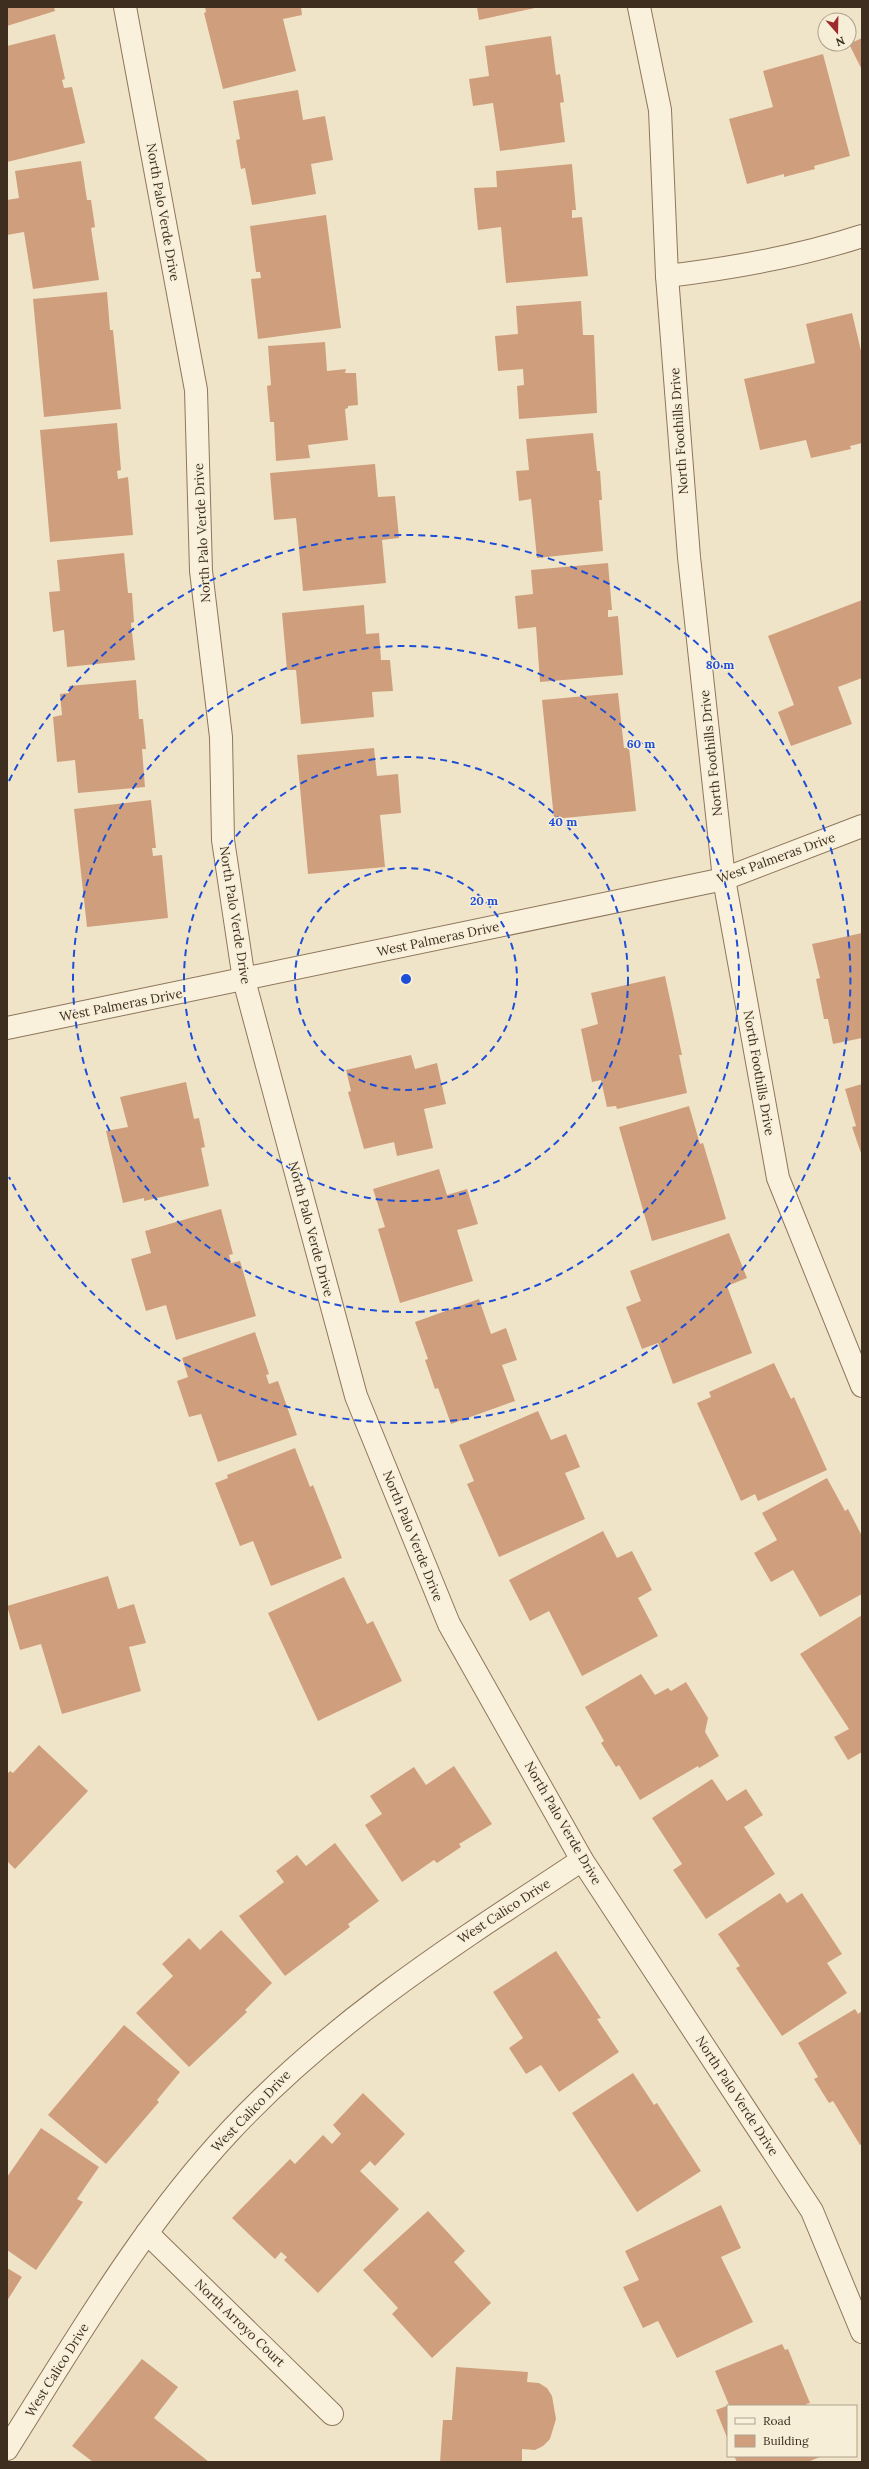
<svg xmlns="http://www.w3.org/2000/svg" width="869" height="2469" viewBox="0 0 869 2469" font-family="Lora,serif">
<rect width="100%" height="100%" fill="#f0e4c8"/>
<!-- building -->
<g fill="#cf9f7d">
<polygon points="7,7 54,7 55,11 7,26"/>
<polygon points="205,7 301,7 302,15 283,19 296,71 223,89 204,13 206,12"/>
<polygon points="477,7 535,7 535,8 479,20"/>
<polygon points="55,34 65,79 62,80 64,88 72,87 85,143 7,162 7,46"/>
<polygon points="551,36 556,75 560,74 564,102 560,103 565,142 500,151 493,103 473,106 469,79 489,76 485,46"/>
<polygon points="862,38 862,70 849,44"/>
<polygon points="823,54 850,156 814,166 815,169 784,177 784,174 747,184 729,119 773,107 763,71"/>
<polygon points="298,90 303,120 325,116 333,160 311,164 316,194 252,205 245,168 241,169 236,140 240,139 233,101"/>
<polygon points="81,161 87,200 91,200 95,227 91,228 99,280 33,289 24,232 7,235 7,200 19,198 15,171"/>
<polygon points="572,164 576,210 572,210 572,218 582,217 588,276 506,283 501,227 478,230 474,188 497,187 496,171"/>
<polygon points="326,215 341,328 258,339 251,279 261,278 260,272 256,272 250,226"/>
<polygon points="107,292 110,330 113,330 121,409 44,417 33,299"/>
<polygon points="581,301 583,335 594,335 597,413 519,419 517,386 524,385 523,369 498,371 495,336 518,334 516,306"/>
<polygon points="852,313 862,355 862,443 850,446 851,449 811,458 806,440 760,450 744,379 815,363 806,324"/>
<polygon points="325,342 327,371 346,369 345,373 356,373 358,405 348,406 348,408 345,409 348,440 308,445 310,458 276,461 274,422 270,422 267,386 271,385 268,346"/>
<polygon points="117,423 121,470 117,471 118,479 128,477 133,535 50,542 40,430"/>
<polygon points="593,433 597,471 600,471 602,500 599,500 603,551 537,558 531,499 519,501 516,471 529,470 526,439"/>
<polygon points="375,464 378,497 395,496 399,538 382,540 386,583 303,591 296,518 274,520 270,473"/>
<polygon points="124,553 128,593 132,593 134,622 131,623 135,660 67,667 64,630 53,632 49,592 60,591 57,560"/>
<polygon points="608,563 612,610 608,610 608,617 618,616 623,675 540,682 536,627 518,629 515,596 533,594 531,570"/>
<polygon points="862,600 862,678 838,687 852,724 791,746 778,712 794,705 768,636"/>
<polygon points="364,605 366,634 379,633 381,660 390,660 393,691 372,692 374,717 301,724 296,670 287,670 282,613"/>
<polygon points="136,680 139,719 143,719 146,749 142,749 145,787 78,793 75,760 57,762 53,717 62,715 60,694 69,693 69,686"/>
<polygon points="618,693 624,748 629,747 636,811 554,819 542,700"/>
<polygon points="374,748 377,776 398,774 401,813 380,815 385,867 308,874 297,755"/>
<polygon points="151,800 156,848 152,848 153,856 162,855 168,918 87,927 74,809"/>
<polygon points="862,933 862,1038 833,1044 828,1019 824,1019 816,979 820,978 812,944"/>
<polygon points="665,976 682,1055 679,1055 687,1093 617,1109 616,1106 607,1107 601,1080 592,1082 581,1029 598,1024 591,993"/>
<polygon points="411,1055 415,1069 437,1063 446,1104 424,1109 433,1148 397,1156 394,1142 364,1149 348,1092 351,1091 346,1070"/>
<polygon points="186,1082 194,1119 199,1118 205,1147 201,1148 209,1186 144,1201 144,1198 123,1203 106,1131 128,1127 120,1097"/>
<polygon points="862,1084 862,1156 852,1127 856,1126 845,1089"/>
<polygon points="689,1106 700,1144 703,1143 726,1219 652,1241 619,1127"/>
<polygon points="439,1169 447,1195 467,1189 478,1224 457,1230 473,1281 400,1303 378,1229 385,1227 373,1189"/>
<polygon points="221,1209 233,1254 229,1255 231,1263 240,1261 256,1316 176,1340 166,1305 146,1311 131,1259 151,1253 145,1231"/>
<polygon points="729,1233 747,1278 727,1286 752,1353 673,1384 658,1343 642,1349 626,1307 641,1301 630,1271"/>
<polygon points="479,1299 491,1334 506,1328 517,1360 502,1365 515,1401 451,1424 438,1388 435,1389 425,1360 428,1359 415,1322"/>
<polygon points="255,1332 269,1374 266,1375 269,1384 278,1381 297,1435 218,1462 201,1414 189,1417 177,1381 188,1377 182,1358"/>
<polygon points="774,1363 791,1399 794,1397 827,1470 758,1501 755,1494 741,1501 697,1403 711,1397 709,1392"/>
<polygon points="538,1411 551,1440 566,1434 580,1467 565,1473 585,1519 499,1557 467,1484 474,1481 459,1445"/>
<polygon points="295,1448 310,1487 313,1485 342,1558 271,1586 253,1541 240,1546 215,1483 228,1478 227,1475"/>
<polygon points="827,1478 845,1511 848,1509 862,1536 862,1594 820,1617 793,1570 771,1582 754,1553 777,1540 762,1513"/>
<polygon points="603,1531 617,1558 632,1551 652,1590 638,1598 658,1636 582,1676 549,1611 530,1621 509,1580"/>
<polygon points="108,1576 118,1609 134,1604 146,1643 129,1647 141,1691 62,1714 41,1644 20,1650 7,1606"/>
<polygon points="344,1577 367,1624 373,1621 402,1681 318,1721 268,1613"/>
<polygon points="862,1615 862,1752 848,1760 834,1737 849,1729 800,1654"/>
<polygon points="641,1674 655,1695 668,1688 671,1691 686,1682 708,1718 705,1732 719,1756 699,1768 698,1766 640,1800 619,1765 616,1767 601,1743 604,1741 585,1707"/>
<polygon points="39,1745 88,1791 15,1869 7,1861 7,1774 10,1771 13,1773"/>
<polygon points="454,1766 492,1824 459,1844 461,1847 437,1863 434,1860 402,1882 365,1825 382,1814 370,1796 414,1767 426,1785"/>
<polygon points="712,1779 727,1801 746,1789 763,1815 744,1827 775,1874 706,1919 673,1870 682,1864 652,1818"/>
<polygon points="335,1843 379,1901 348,1924 350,1927 285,1976 239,1916 284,1882 276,1871 297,1855 306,1866"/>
<polygon points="780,1893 787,1903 802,1893 842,1954 827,1963 847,1993 782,2036 736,1968 740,1966 718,1934"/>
<polygon points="221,1930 272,1983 245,2010 247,2012 189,2067 136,2013 173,1976 162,1964 189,1938 200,1950"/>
<polygon points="556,1951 601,2018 597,2019 619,2052 559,2092 541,2065 526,2074 509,2048 523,2038 493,1992"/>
<polygon points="855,2009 858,2014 862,2011 862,2144 860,2145 833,2101 829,2103 814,2079 818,2077 798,2043"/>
<polygon points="124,2025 180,2072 157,2100 159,2102 106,2164 48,2115"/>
<polygon points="633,2073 654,2105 657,2103 701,2171 637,2212 572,2113"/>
<polygon points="363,2093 405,2134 375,2166 370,2161 360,2171 399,2209 318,2293 284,2260 287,2257 281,2252 275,2259 232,2218 290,2159 295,2164 323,2135 332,2144 341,2134 333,2125"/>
<polygon points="41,2128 99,2167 77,2199 83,2202 36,2270 7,2250 7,2177"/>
<polygon points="721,2205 741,2248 721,2257 753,2322 677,2358 658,2321 643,2328 623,2287 639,2280 625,2251"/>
<polygon points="428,2211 465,2251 454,2262 491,2303 432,2358 392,2314 398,2308 363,2270"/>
<polygon points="7,2268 22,2277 7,2301"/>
<polygon points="782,2344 785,2350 788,2349 810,2403 806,2404 807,2406 728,2406 728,2440 716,2410 729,2405 715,2371"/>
<polygon points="142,2359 178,2387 154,2418 209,2462 93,2462 72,2446"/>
<polygon points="456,2367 528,2372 527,2382 539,2383 547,2388 552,2396 556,2419 550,2439 543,2446 535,2450 522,2449 522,2462 440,2462 443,2420 452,2420"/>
<polygon points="734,2456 822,2456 808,2462 737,2462"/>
</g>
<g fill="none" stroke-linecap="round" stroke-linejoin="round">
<!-- minor casing -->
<g stroke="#8d765c" stroke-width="24">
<g id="minor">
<polyline points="125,7 196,390 201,571 221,737 223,840 244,980 356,1396 449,1624 582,1860 812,2211 862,2332"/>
<polyline points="639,7 660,110 667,276 689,557 724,879 778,1178 862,1386"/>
<path d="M667,276C734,268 798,257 862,236"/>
<polyline points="7,1028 724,879 862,826"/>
<polyline points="147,2233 332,2414"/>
<path d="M7,2449C76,2340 142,2225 231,2130C335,2019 456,1943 582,1860"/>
</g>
</g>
<!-- minor -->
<use href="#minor" stroke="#faf1dc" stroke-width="22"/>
</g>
<!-- distance rings -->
<g fill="none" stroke="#1d4ed8" stroke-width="2" stroke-dasharray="7 5">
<circle cx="406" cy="979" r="111"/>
<circle cx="406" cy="979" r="222"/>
<circle cx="406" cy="979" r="333"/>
<path d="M9 781A444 444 0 1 1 9 1177"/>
</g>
<g text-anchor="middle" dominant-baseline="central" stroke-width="3" stroke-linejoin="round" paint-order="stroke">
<!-- street labels -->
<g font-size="13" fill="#3d2e20" stroke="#f7eed8">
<text transform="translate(163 212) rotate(80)">North Palo Verde Drive</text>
<text transform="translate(679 431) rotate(-94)">North Foothills Drive</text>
<text transform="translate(202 533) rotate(-93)">North Palo Verde Drive</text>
<text transform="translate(711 753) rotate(-96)">North Foothills Drive</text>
<text transform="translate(776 858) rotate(-20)">West Palmeras Drive</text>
<text transform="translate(235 915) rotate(81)">North Palo Verde Drive</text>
<text transform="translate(438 939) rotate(-12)">West Palmeras Drive</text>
<text transform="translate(121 1005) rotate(-11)">West Palmeras Drive</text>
<text transform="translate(759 1073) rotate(80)">North Foothills Drive</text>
<text transform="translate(311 1229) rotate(75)">North Palo Verde Drive</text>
<text transform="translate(413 1536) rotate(68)">North Palo Verde Drive</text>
<text transform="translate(563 1823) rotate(60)">North Palo Verde Drive</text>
<text transform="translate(504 1911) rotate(-33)">West Calico Drive</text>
<text transform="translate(737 2096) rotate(57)">North Palo Verde Drive</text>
<text transform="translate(251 2111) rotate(-46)">West Calico Drive</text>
<text transform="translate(240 2323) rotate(44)">North Arroyo Court</text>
<text transform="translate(57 2370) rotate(-58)">West Calico Drive</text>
</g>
</g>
<circle cx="406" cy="979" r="6" fill="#1d4ed8" stroke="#f7eed8" stroke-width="2"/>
<g font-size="12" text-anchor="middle" font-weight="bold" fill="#1d4ed8" stroke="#f7eed8" stroke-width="3" stroke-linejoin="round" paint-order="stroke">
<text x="720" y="669">80 m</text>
<text x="641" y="748">60 m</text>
<text x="563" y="826">40 m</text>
<text x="484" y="905">20 m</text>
</g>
<!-- border -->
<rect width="869" height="2469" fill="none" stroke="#3d2e20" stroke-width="16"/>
<!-- legend -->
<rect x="727" y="2405" width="130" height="52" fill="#f7eed8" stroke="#ada18e"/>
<rect x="735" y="2418" width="20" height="6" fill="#faf1dc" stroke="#ada18e"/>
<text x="763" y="2425" font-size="12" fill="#3d2e20">Road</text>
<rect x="735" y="2435" width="20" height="12" fill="#cf9f7d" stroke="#ada18e"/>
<text x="763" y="2445" font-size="12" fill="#3d2e20">Building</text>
<!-- north arrow -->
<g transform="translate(837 32) rotate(160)"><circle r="19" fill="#f7eed8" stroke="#ada18e"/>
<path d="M0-3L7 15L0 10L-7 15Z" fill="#9e2a2b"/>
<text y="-6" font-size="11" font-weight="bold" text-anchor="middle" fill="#3d2e20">N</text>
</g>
</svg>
